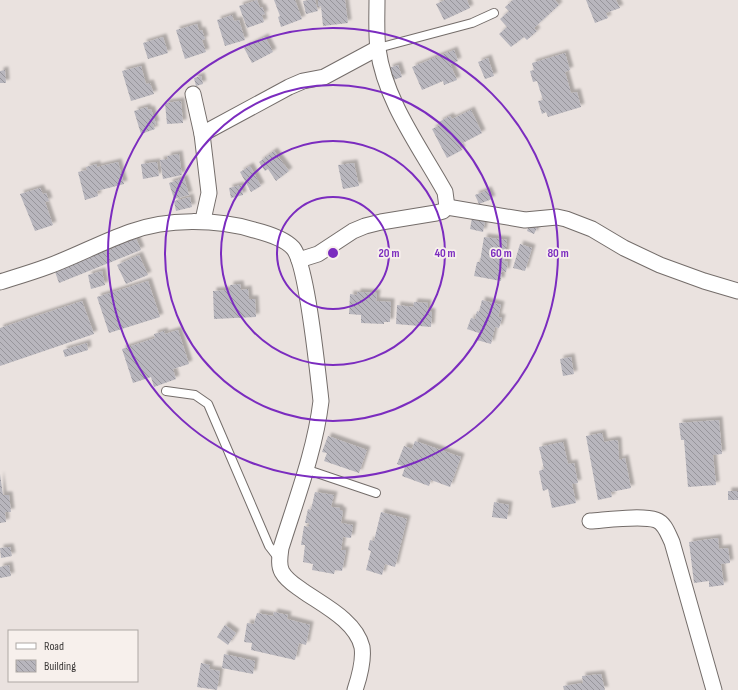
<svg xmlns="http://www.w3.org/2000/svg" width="738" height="690" viewBox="0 0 738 690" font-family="'Sofia Sans Condensed',sans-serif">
<defs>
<pattern id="building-back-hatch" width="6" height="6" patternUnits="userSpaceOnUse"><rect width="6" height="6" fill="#b8b6bd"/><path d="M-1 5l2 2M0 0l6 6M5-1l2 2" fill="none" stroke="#97959b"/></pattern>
<filter id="shadow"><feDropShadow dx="3.5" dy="-3.5" stdDeviation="1" flood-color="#0004"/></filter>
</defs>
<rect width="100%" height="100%" fill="#eae2df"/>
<!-- building -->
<g fill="url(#building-back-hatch)" filter="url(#shadow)">
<polygon points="257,0 260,8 262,7 265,14 262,15 264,22 247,28 239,6"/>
<polygon points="274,0 295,0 302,19 281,27 278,17 280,16"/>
<polygon points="309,0 315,0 318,11 306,14 303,1"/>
<polygon points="318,0 345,0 348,23 323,26 321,6 318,7"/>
<polygon points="445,0 467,0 470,8 444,20 436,4"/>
<polygon points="513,0 555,0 559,5 534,28 537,31 527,40 524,37 511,47 499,34 507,27 500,19 509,11 505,7"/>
<polygon points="586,0 616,0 620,8 606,13 608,18 595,23"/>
<polygon points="232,15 234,21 239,20 245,40 225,46 217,20"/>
<polygon points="197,24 199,31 202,30 205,39 202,40 206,52 185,59 176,30"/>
<polygon points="163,37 168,53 148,59 143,43"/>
<polygon points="265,37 273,52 252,63 244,48"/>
<polygon points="454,50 458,61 450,64 457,80 444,85 443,81 422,90 412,67"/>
<polygon points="565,53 570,70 565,72 571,93 577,92 581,107 548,117 546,112 542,114 538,101 543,100 537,81 533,82 530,71 534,70 532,63"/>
<polygon points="488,58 494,76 485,79 478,62"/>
<polygon points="398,65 402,77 393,80 389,68"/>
<polygon points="141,66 146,84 150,83 154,94 131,101 122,71"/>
<polygon points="5,70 6,83 0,83 0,71"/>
<polygon points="201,76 203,84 196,86 194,78"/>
<polygon points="181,101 183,123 167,124 165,103"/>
<polygon points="147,107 148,110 151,109 156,124 153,125 155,129 141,134 134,111"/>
<polygon points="471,110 482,133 459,145 462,150 447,158 432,129 440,125 439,122 450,116 452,119"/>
<polygon points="274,151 289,171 276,181 268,169 265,171 259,162"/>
<polygon points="179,154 182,175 163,179 160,160 168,159 167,156"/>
<polygon points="118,162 124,184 97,191 98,196 85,200 78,172 87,170 86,167 97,164 97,167"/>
<polygon points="157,162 159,176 143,179 141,164"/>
<polygon points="354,163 359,186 343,189 338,165"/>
<polygon points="250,166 261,186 251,192 240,172"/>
<polygon points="184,178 189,195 174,199 169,183"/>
<polygon points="241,185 243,195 231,198 229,188"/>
<polygon points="40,188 43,194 46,193 49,201 45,202 53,225 35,231 20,194"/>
<polygon points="488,190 492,199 479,204 475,195"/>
<polygon points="190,197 192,207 176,211 174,201"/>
<polygon points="472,218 485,221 483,232 470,229"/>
<polygon points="529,225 537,228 534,234 527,231"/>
<polygon points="135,236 141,250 59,283 54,269"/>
<polygon points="484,237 507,240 504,261 508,262 506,272 502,271 501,281 474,276 477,262 480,262"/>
<polygon points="520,244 532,248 525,271 513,268"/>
<polygon points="139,255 148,275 126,284 117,265"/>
<polygon points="102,271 105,285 91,289 88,275"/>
<polygon points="148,281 160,317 109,333 97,297"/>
<polygon points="240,284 241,290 248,289 249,299 255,299 256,317 214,319 213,291 230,290 230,285"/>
<polygon points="357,292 377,293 376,301 391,302 390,322 384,322 384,324 361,323 361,315 349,314 350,294 357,295"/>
<polygon points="482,300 501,305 498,317 502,318 499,328 495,327 491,344 477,340 479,333 467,329 471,318 475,319 477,311 479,312"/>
<polygon points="82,301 94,334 0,366 0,328"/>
<polygon points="414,302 428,303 427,311 432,312 431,327 396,324 397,305 413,307"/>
<polygon points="178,330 189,364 173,369 176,379 154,387 151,377 133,383 122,349 155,338 154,334 164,331 165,334"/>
<polygon points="87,343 88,350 65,357 63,350"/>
<polygon points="571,357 574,374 563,376 560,359"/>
<polygon points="719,420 722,454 713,455 716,485 688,487 684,440 681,440 679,423"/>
<polygon points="602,433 604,442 615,440 618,441 619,460 625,458 631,488 611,492 612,497 598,500 586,436"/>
<polygon points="328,436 367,450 359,473 324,461 327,453 322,452"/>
<polygon points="415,441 461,457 450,487 431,480 429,486 402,476 405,467 397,464 404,446 412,449"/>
<polygon points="563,442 568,464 574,463 578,483 572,484 576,503 552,508 548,489 543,491 539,471 544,469 539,447"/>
<polygon points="0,474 3,495 9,495 11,512 5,512 6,522 0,523"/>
<rect x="728" y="491" width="10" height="9"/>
<polygon points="315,492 334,495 331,507 340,508 340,510 343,511 341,523 353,525 351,538 343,537 341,550 346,550 342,571 335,570 334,574 312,570 313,564 303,562 305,545 301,545 304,526 309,527 309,523 305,523 308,509 311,510"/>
<polygon points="494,502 509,505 507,519 492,517"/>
<polygon points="381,512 407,519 395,567 385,564 382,575 366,570 371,551 368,550 370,540 374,541"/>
<polygon points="718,538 719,549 728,548 730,563 721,564 724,585 709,587 709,581 694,583 689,542"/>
<polygon points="10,547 12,556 1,558 0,548"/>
<polygon points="9,565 11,576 0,578 0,567"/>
<polygon points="274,612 288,615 287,619 310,625 306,645 299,643 295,660 251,650 252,643 244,642 247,623 254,624 257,613 273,616"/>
<polygon points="225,625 236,633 228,645 217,637"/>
<polygon points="224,654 255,661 253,674 222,668"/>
<polygon points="201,663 210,665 209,669 220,671 217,690 197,687"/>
<polygon points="601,674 605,690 564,690 563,686 583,683 582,676"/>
</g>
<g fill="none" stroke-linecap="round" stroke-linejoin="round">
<!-- lane casing -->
<g stroke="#746d6a" stroke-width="10">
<g id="lane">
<polyline points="378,48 472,23 494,13"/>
<polyline points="166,391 195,395 208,404 269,546 279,559"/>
<polyline points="305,469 376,493"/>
</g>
</g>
<!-- street casing -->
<g stroke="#746d6a" stroke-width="17">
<g id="street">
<polyline points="193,94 202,134 209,193 203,220"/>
<polyline points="202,134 289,87 303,81 324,77 378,48"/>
<polyline points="447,207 525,220 557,217 566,219 592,229 624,248 660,265 704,281 738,291"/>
<path d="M299,260L318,254L353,231L365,226L381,222L436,213L443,211L447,207L445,192C420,147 385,101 378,49C376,33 377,16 377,0"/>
<path d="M0,282C16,277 33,272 49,266C76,256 102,242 130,232C167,218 217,219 254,230C266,233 284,238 293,248C307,264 318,375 321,401C315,451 296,500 281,548C280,556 278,565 282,572C287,581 295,585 303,591C323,605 356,621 362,647C364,660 359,678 355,690"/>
<path d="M590,521C606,520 642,515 656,520C665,523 668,534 672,542L714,690"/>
</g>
</g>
<!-- lane -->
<use href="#lane" stroke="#fff" stroke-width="8"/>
<!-- street -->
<use href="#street" stroke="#fff" stroke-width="15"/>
</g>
<!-- distance rings -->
<g fill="none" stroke="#7b2cbf" stroke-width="2">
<circle cx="333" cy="253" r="56"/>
<circle cx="333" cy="253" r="112"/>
<circle cx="333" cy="253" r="168"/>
<circle cx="333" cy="253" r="225"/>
</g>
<circle cx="333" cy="253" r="6" fill="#7b2cbf" stroke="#f7f0ec" stroke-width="2"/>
<g font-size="12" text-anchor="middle" font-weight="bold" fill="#7b2cbf" stroke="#f7f0ec" stroke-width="3.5" stroke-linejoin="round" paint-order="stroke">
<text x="389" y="257">20 m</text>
<text x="445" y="257">40 m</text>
<text x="501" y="257">60 m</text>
<text x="558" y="257">80 m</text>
</g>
<!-- legend -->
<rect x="8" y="630" width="130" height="52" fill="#f7f0ec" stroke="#ada7a4"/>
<rect x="16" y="643" width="20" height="6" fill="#ffffff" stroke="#ada7a4"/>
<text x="44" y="650" font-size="12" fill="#3d3a39">Road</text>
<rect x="16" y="660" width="20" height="12" fill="url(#building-back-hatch)" stroke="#ada7a4"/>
<text x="44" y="670" font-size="12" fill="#3d3a39">Building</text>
</svg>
